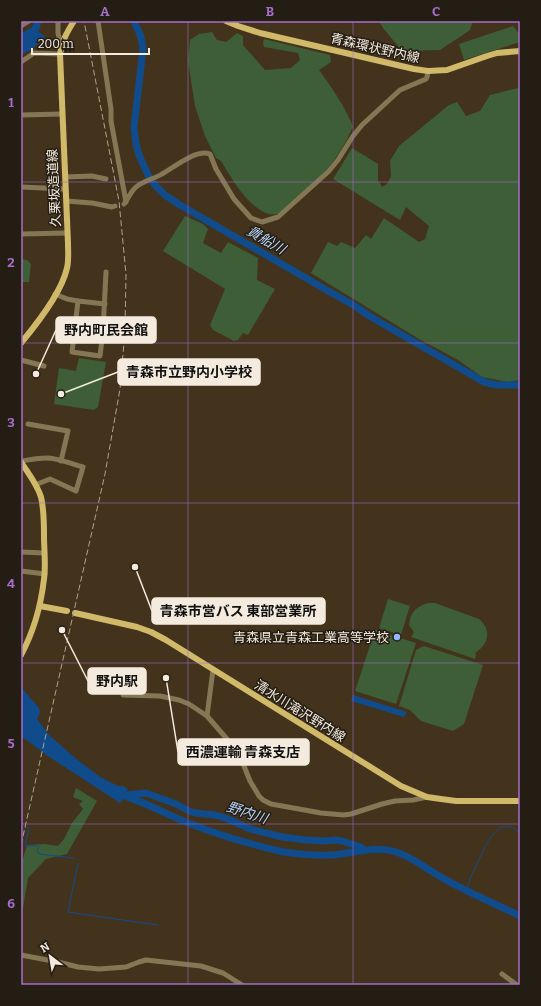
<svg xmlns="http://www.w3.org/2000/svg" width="541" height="1006" viewBox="0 0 541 1006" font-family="Bitter,'Noto Sans JP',serif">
<rect width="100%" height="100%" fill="#43331d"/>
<!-- green -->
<g fill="#3d5e36">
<polygon points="379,21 473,21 470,30 440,50 402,51 383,28"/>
<polygon points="513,26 520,35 520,42 464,60 459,44"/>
<path d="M212,32L217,40L226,42L237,33L243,36V45L265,70L291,68L300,60L298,53L264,47L263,43L264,39L330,55L331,62L319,70C332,88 345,106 353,127C350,132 348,138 345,143C332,167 313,186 292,203C286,208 278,217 269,214C248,208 232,179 221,161L216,158L205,136L195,106L188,61L190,40L199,34Z"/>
<polygon points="518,88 520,93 520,380 508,382 482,377 458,360 419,339 311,273 328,242 337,246 341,242 355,248 366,235 371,239 384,218 419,242 425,239 429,226 406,207 400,220 333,179 352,148 378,164 378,180 382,187 387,184 391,176 390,161 399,146 449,105 457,102 466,116 480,111 490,95"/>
<polygon points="185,216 203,224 208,229 203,243 221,253 228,242 258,258 257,280 275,289 248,335 243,333 238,340 234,341 213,330 210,325 225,289 163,251"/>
<polygon points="21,259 27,260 31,264 29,282 21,282"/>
<polygon points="79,358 106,362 98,407 94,410 54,404 59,368 76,371"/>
<polygon points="388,599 410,606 401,635 379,628"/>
<path d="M428,603H435L479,619C492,630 489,644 475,653L476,654L475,659L411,637L414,632L409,625C410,612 416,607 428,603Z"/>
<polygon points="375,630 416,643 396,704 355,691"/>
<polygon points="424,646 483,665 464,724 453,731 421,721 410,710 399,706 416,650"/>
<polygon points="76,788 97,801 67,854 46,859 28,878 21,920 21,865 27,845 45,844 58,846 64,839 72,823 83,809 79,804 83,801 73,797"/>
</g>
<!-- water -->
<g fill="#104c8b">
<polygon points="35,24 39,25 36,29 45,37 32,49 21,55 21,33 26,31 29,28 32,29"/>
<polygon points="21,687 39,708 40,712 37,719 49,735 74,757 100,777 118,786 123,786 128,789 120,803 48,756 21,736"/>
<polygon points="353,695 407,712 404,717 351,701"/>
</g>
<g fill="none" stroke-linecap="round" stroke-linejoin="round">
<!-- stream -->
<g stroke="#104c8b" stroke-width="1">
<polyline points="26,827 29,828 25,846 39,846 37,851 39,854 74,858"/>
<polyline points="78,863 68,912 158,925"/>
<path d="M467,891C468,887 469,882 470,879C472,873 476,868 478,862C485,846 498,813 519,832H520"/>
</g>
<!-- river -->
<g stroke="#104c8b" stroke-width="7">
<polyline points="134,21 141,37 143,49 134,127 136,144 139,155 148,175 154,184 165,195 180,205 330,292 355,306 371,317 484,382 496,385 520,385"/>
<path d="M21,42C29,38 36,31 38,21"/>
<path d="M115,793C141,800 164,813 188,823C219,835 252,845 284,852C299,854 315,856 330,855C352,854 374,845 396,852C413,857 426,869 441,877C466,892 494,903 520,916"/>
<polyline points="126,795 146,793 176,804 189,811 195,813 215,815 228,819 250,829 282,837 306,840 325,841 335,840 342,841 361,847 364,850"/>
</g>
<!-- minor -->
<g stroke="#847854" stroke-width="5">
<polyline points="58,21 58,33 61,46"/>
<polyline points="98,21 111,109 111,121 126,202"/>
<polyline points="21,26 29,21"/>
<polyline points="21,62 34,53 60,54"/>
<polyline points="21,115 62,114"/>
<polyline points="65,177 92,176 106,179"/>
<polyline points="21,187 65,189"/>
<polyline points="66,201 92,203 112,207 115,206"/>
<path d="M124,204C128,199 130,193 135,188C142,181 154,179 162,174C173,168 197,148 210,154L216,169L234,199L251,218L262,222L278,217L328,172L338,160L353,136L362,125L400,90L426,79L427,77L428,71"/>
<polyline points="21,234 67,233"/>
<polyline points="55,294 67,299 78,301 105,304"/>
<polyline points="78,301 72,352 100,356 103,331 106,272"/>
<polyline points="21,360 44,366"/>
<polyline points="28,424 68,431 61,461"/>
<path d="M21,461C29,460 38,458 46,458C59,458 71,464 83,467L76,491L50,479L35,485"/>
<polyline points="21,552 44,553"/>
<polyline points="21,571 45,574"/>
<polyline points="123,695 160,696 179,700 189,704 207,716 227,739 237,754 242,761 250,781 259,796 263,800 271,804 321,813 344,815 351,814 382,804 395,801 413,800 427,797"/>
<polyline points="207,716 213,670"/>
<polyline points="21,955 58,962 78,967 99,969 126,967 139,962 146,960 201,966 223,973 242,985"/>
<polyline points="502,974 517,985"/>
</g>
<!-- major -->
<g stroke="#d1b96a" stroke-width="6">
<polyline points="226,21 238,26 260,33 414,69 428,71 447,70 487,56 497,53 520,51"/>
<path d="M21,343C36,325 62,291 67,268C69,260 68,251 68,243L60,54C62,41 67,32 74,21"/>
<path d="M21,462C28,473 37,484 41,497C44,509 44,523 44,536C44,550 46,565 44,579C41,605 34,631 21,655"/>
<polyline points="40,606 67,611"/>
<polyline points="75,613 137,627 151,632 166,640 401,786 427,797 441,799 456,801 520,801"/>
</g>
<!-- rail -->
<polyline stroke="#aea291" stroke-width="1" stroke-dasharray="6 3" stroke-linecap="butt" points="21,845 105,474 120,389 125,331 126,274 119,201 84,21"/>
</g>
<!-- grid -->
<path fill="none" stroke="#a56eca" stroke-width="1" stroke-opacity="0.55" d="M188,21V985M353,21V985M21,182H520M21,343H520M21,503H520M21,663H520M21,824H520"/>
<!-- markers -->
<circle fill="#94b7fd" stroke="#241d13" stroke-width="1.5" cx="397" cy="637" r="4"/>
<g text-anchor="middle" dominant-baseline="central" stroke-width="3" stroke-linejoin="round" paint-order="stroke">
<!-- street labels -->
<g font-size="13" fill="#f4eadd" stroke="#241d13">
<text transform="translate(375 48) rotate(13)">青森環状野内線</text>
<text transform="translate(54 188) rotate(-93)">久栗坂造道線</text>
<text transform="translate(300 711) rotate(32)">清水川滝沢野内線</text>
</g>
<!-- poi labels -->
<g font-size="13" fill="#f4eadd" stroke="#241d13" text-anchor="end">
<text x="389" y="637">青森県立青森工業高等学校</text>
</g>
<!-- water labels -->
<g font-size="14" font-style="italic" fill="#b6d4f9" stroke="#241d13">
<text transform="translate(266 240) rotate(30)">貴船川</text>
<text transform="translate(247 813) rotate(18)">野内川</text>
</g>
</g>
<!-- callouts -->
<path fill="none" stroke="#f4eadd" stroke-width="1.5" d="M36 374L56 330M61 394L118 372M135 567L152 611M62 630L88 681M166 678L178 752"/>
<g fill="#f4eadd" stroke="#241d13" stroke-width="1.5">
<circle cx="36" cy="374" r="4"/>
<circle cx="61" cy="394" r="4"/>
<circle cx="135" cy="567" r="4"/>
<circle cx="62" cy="630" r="4"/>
<circle cx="166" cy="678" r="4"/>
</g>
<g fill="#f4eadd" stroke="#f4eadd" stroke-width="1.5">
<rect x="56" y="317" width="100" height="26" rx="4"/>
<rect x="118" y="359" width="142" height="26" rx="4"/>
<rect x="152" y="598" width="173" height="26" rx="4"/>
<rect x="88" y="668" width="58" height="26" rx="4"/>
<rect x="178" y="739" width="131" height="26" rx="4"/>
</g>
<g font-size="14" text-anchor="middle" font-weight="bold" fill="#111">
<text x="106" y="335">野内町民会館</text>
<text x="189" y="377">青森市立野内小学校</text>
<text x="238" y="616">青森市営バス 東部営業所</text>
<text x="117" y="686">野内駅</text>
<text x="243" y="757">西濃運輸 青森支店</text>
</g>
<!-- border -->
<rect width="541" height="1006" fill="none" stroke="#241d13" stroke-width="44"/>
<!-- north arrow -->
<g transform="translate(50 956) rotate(329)" stroke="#241d13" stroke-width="3" paint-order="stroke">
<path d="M0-3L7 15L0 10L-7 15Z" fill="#f4eadd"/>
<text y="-6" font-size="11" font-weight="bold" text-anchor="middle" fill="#f4eadd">N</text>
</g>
<!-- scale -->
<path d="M32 48v6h117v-6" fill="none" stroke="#f4eadd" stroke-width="2"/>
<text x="38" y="48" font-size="12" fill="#f4eadd" stroke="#241d13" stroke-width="3" paint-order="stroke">200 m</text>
<rect x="22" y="22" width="497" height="962" fill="none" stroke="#a56eca" stroke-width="1.5"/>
<g font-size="13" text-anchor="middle" font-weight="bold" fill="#a56eca">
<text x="105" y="16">A</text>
<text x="270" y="16">B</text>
<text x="436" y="16">C</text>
<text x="11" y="107">1</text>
<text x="11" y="267">2</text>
<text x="11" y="427">3</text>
<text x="11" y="588">4</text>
<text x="11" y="748">5</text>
<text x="11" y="908">6</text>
</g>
</svg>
